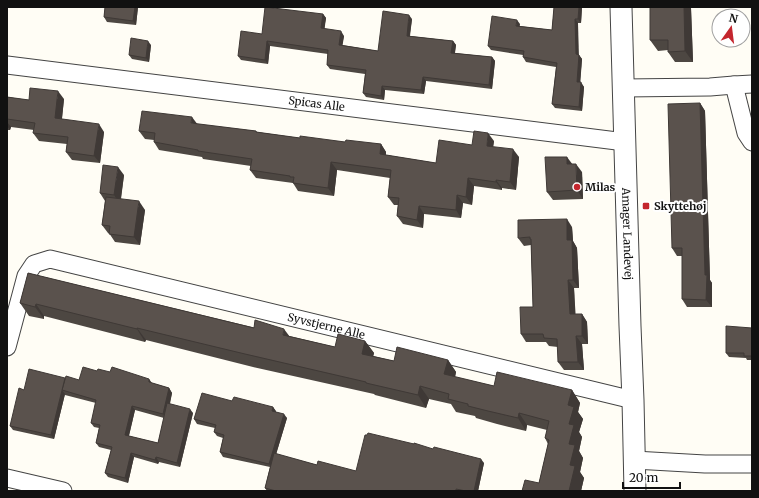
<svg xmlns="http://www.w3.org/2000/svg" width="759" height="498" viewBox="0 0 759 498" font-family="Merriweather,serif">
<rect width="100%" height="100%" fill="#fffdf5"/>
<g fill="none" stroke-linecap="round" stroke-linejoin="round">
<!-- minor casing -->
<g stroke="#444" stroke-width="19">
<g id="minor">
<path id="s1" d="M7,65L625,142"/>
<polyline points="734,85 746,133 752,142"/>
<polyline points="624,88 710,87 734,85 752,84"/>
<path id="s2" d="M7,347L26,276L34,264L50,259L633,400"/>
<polyline points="634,460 705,464 752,464"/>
<polyline points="7,478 63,491"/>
</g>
</g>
<!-- tertiary casing -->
<g stroke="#444" stroke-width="23">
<g id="tertiary">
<path id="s3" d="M621,7L630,326L633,400L635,491"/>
</g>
</g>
<!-- minor -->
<use href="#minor" stroke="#fff" stroke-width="17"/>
<!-- tertiary -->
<use href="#tertiary" stroke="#fff" stroke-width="21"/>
</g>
<!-- wall -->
<g fill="#4d4742" fill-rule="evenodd">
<polygon points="105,7 138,7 136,25 107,22 104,17"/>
<polygon points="554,7 582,7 581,23 578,23 578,54 579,55 582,59 580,82 584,87 582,111 555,108 552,104 556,67 526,62 523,57 523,55 491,50 488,46 520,24 519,26 552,30"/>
<polygon points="650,7 696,7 696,8 691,8 693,62 675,62 668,52 668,50 658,51 650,40"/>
<polygon points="323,14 326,18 324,29 344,36 342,45 378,51 412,19 410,36 453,41 456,45 455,53 492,57 495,61 492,89 426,81 424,94 385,90 384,100 366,97 363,93 365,74 330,69 327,65 328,54 270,46 268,64 241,60 238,56 262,34"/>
<polygon points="151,45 149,62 132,59 129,55"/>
<polygon points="7,97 29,100 64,99 62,119 104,132 100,163 72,160 66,152 67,144 39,141 33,133 34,130 11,127 10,130 7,130"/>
<polygon points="700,103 705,111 710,280 712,283 712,307 687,307 682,299 682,256 677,256 672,248"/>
<polygon points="197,124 256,131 257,132 300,138 345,142 381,144 386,152 386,155 436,163 472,145 494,141 493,147 519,157 516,190 502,188 502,190 474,186 472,205 463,203 461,218 424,214 423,228 403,224 397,216 398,205 394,205 388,197 390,178 337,170 334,196 298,191 293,183 256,178 250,170 251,166 203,159 202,157 159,150 154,142 154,140 145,139 139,131"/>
<polygon points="582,172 583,199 553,200 547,192"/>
<polygon points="124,175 121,199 145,210 140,245 115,242 109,233 108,233 102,225 105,201 100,193"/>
<polygon points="572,227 573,241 577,248 579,288 574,288 575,314 582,314 587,322 588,344 582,344 584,370 564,370 558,362 558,347 549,346 546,342 526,342 521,334 533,307 531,245 524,246 518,238"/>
<polygon points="28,273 335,347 365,341 374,353 373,356 394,361 448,360 456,372 455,377 494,386 572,390 580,403 578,412 583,419 579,432 582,437 579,451 583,458 580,472 584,478 581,491 522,491 539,483 548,444 545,438 547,430 527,425 526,431 497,424 476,418 475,416 456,412 451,404 429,399 426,408 375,395 374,394 253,367 146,340 145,342 44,316 44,319 29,316 20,303"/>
<polygon points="752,328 752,360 747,360 746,358 729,357 726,353"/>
<path d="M97,371L152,383L169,388L172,393L170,404L193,413L180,467L159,462L158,464L134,457L128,483L108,477L105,473L111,450L99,447L96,443L99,428L94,427L91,423L96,403L65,395V394L54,439L13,430L10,426L24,390L65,379L79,380ZM135,410L164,418L158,443L129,436Z"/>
<polygon points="232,401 273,407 276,412 287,418 276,454 317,465 356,471 433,449 484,463 478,491 267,491 265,488 270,467 223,457 220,452 223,438 217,436 214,432 215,428 197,424 194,419"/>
</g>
<!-- shaded-wall -->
<g fill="#3f3936">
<polygon points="135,7 138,7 136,25 133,21"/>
<polygon points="579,7 582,7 581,23 578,19"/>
<polygon points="684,7 691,7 691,8 693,62 685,51"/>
<polygon points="323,14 326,18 324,33 321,28"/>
<polygon points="409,15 412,19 409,40 407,36"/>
<polygon points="575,19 578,23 579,58 576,54"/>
<polygon points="517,20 520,24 519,30 516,26"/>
<polygon points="341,31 344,36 342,49 339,45"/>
<polygon points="148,41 151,45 149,62 146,58"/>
<polygon points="267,41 270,46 268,64 265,60"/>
<polygon points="453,41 456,45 454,57 451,53"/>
<polygon points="579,55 582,59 580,86 577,82"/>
<polygon points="492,57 495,61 492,89 489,85"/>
<polygon points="423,77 426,81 424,94 421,90"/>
<polygon points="581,82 584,87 582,111 579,107"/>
<polygon points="382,86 385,90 384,100 381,96"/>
<polygon points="58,91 64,99 61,126 55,118"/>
<polygon points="700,103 705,111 710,280 712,283 712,307 706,300 705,275"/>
<polygon points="192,117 198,125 191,123"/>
<polygon points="7,122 11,127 10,130 7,126"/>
<polygon points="99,124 104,132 100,163 94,156"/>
<polygon points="488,133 494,141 492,154 487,146"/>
<polygon points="381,144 386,152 385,162 380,154"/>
<polygon points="513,149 519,157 516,190 510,182"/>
<polygon points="567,157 573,165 567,164"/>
<polygon points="331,162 337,170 334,196 328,188"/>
<polygon points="576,164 582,172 583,199 577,190"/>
<polygon points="118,167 124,175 120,204 114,195"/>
<polygon points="468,178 474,186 472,205 466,197"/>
<polygon points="496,180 502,188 502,190 496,182"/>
<polygon points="457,195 463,203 461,218 456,210"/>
<polygon points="139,201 145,210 140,245 134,237"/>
<polygon points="419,206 424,214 423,228 417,220"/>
<polygon points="567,219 572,227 573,241 577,248 579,288 573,280 567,240"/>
<polygon points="568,280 574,288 576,322 570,314"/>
<polygon points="36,304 44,316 44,319 35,307"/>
<polygon points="582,314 587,322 588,344 582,336"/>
<polygon points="137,328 146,340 145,342 137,329"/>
<polygon points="284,329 293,341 283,335"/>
<polygon points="576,336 582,344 584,370 578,362"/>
<polygon points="365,341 374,353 371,366 362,354"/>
<polygon points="448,360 456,372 453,386 444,374"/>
<polygon points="65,378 68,382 62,390 65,394 54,439 51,435"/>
<polygon points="149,379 152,383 149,382"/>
<polygon points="420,386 429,399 426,408 418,395"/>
<polygon points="169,388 172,393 166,419 163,414"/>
<polygon points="572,390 580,403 578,412 583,419 579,432 582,437 579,451 583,458 580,472 584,478 581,491 569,491 570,465 569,444 568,405"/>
<polygon points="132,406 135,410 128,439 125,435"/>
<polygon points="273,407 276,411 275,415 272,411"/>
<polygon points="190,409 193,413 180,467 177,463"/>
<polygon points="519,413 527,425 526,431 518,418"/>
<polygon points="284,414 287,418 272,468 269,464"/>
<polygon points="131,453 134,457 128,483 125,478"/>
<polygon points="156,457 159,462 158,464 155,460"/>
<polygon points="481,459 484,463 478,491 474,491"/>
</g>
<!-- building -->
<g fill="#5a524d" stroke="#3f3936">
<polygon points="105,7 135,7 133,21 104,17"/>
<polygon points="265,7 323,14 321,28 341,31 339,45 378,51 383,11 409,15 407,36 453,41 451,53 492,57 489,85 423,77 421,90 382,86 381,96 363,93 366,70 327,65 328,50 267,41 265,60 238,56 241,31 262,34"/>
<polygon points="554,7 579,7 578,19 575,19 576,54 579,55 577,82 581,82 579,107 552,104 557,63 523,57 524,51 488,46 492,16 517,20 516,26 552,30"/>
<polygon points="650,7 684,7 685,51 668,52 668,40 650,40"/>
<polygon points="131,38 148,41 146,58 129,55"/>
<polygon points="30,88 58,91 55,118 99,124 94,156 66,152 68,137 33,133 35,123 7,119 7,97 29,100"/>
<polygon points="700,103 705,275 707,275 706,300 682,299 682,248 672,248 668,104"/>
<polygon points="142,111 192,117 191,123 256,131 256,132 300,138 300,136 345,142 346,140 381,144 380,154 436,163 439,140 472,145 474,131 488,133 487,146 513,149 510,182 496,180 496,182 468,178 466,197 457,195 456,210 419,206 417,220 397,216 399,198 388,197 391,170 331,162 328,188 293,183 294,177 290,177 290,176 250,170 252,159 198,151 198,150 154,142 155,133 139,131"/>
<polygon points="545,157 567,157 567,164 576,164 577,190 547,192"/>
<polygon points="103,165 118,167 114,195 100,193"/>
<polygon points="106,197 139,201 134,237 109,234 110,226 102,225"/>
<polygon points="567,219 567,240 572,240 573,280 568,280 570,314 582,314 582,336 576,336 578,362 558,362 557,339 544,338 543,334 521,334 520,307 533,307 531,239 530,239 530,237 518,238 518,220"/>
<polygon points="28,273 254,328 255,320 284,329 283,335 335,347 338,334 365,341 362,354 394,361 397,347 448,360 444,374 494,386 497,372 572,390 568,405 574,407 569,424 574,425 569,444 575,445 570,465 575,466 569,491 522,491 525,480 539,483 549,440 545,438 549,421 519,413 518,418 488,411 468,406 468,404 448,399 449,394 420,386 418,395 366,383 366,382 245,354 137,328 137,329 36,304 35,307 20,303"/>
<polygon points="726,326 752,328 752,356 744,356 744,353 726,353"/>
<polygon points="83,367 97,371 98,369 110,372 112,367 149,379 149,382 169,388 163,414 132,406 125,435 158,443 167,403 190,409 177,463 156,457 155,460 131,453 125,478 105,473 112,447 96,443 100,425 91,423 96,400 62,390 66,376 79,380"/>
<polygon points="29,369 65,378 51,435 10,426 19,388 24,390"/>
<polygon points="202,393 232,401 234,397 273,407 272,411 284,414 269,464 220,452 224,435 214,432 216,425 194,419"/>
<polygon points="368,433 414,444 414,443 433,449 434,447 481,459 474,491 466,491 456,489 456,491 276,491 265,488 274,453 317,465 318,461 356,471 365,435 367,435"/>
</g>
<!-- markers -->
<g fill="#c4262e" stroke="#fff" stroke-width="1.5">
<circle cx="577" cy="187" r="4"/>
<rect x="642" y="202" width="8" height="8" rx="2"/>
</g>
<g text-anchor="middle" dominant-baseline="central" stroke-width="4" stroke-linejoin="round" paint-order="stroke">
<!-- street labels -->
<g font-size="11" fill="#111" stroke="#fff">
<text stroke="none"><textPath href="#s1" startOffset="312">Spicas Alle</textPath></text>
<text stroke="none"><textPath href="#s3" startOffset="227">Amager Landevej</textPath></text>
<text stroke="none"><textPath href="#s2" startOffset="389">Syvstjerne Alle</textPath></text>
</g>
<!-- poi labels -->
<g font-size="11" font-weight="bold" fill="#111" stroke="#fff" text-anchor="start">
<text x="585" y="187">Milas</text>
<text x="654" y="206">Skyttehøj</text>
</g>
</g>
<!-- border -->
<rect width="759" height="498" fill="none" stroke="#111111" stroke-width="16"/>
<!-- north arrow -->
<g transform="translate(731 28) rotate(14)"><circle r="19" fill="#ffffff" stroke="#a0a0a0"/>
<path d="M0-3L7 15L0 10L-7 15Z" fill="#c4262e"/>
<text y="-6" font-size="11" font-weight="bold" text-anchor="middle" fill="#111111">N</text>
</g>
<!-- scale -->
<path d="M623 482v6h57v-6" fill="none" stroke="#111111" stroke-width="2"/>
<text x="629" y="482" font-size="12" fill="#111111" stroke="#ffffff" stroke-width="3" paint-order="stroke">20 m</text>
</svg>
